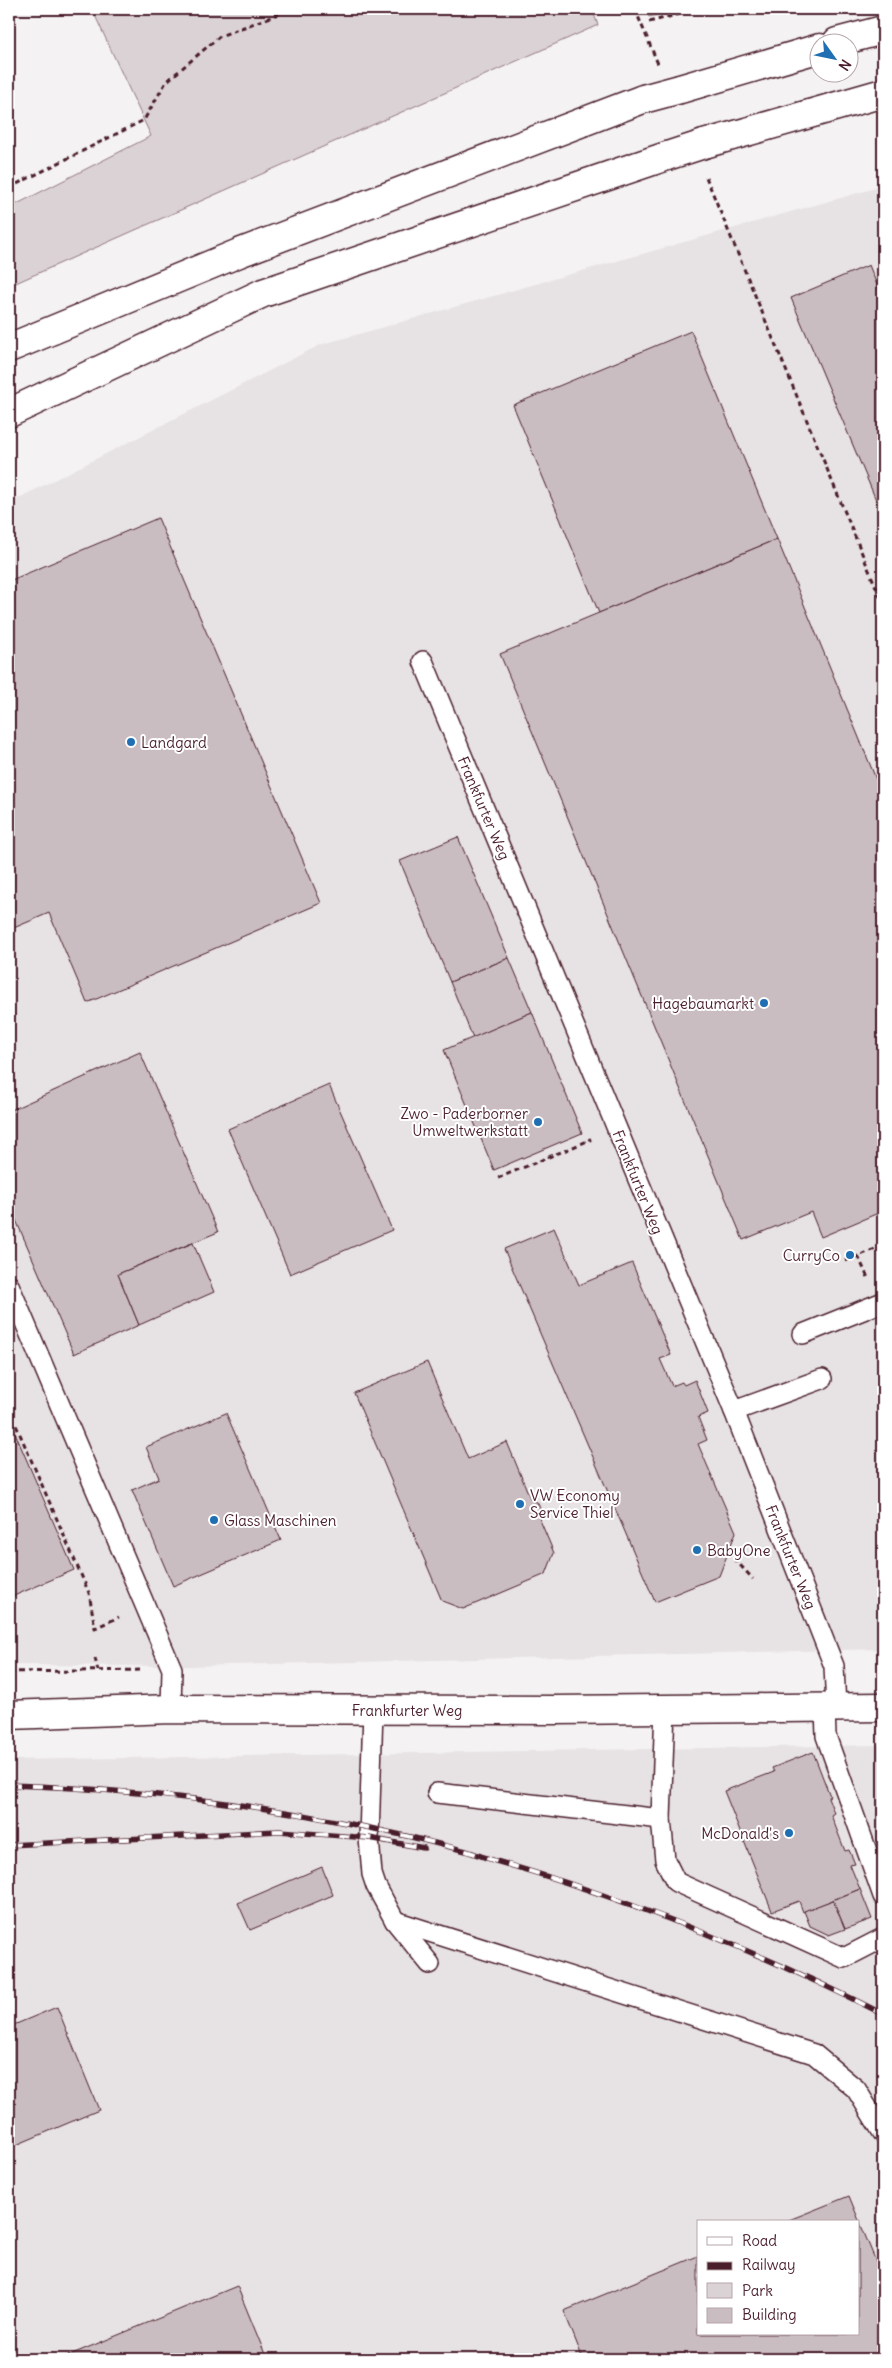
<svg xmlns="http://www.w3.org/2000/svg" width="892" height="2368" viewBox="0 0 892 2368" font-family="Delius,sans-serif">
<rect width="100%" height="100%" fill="#f4f2f2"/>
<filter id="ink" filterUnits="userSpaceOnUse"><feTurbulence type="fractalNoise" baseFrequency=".02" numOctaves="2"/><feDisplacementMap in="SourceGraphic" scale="10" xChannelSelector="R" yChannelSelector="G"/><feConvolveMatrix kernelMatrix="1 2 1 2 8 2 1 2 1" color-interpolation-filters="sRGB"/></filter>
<g filter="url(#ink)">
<!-- built -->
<g fill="#e7e2e3" fill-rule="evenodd">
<polygon points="883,186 883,1649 189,1666 9,1665 9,503 320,345"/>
<path d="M883,1745V2359H9V1760ZM698,2222H858V2334H698Z"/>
</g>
<!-- green -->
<g fill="#dbd2d5" stroke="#927880">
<polygon points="92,9 592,9 598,25 9,286 9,208 151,136"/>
<polygon points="645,9 681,9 649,17"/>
</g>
<!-- building -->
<g fill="#cabdc1" stroke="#4a1f2b">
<polygon points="869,265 883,300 883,497 876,500 791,298"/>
<polygon points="691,331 777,539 599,613 513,405"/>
<polygon points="883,497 883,518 876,500"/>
<polygon points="158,518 321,903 87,1003 49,913 9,930 9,581"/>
<polygon points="777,539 883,796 883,1211 821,1237 811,1212 743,1240 500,654"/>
<polygon points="458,837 509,958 450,982 400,861"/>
<polygon points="509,958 532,1012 473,1038 450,982"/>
<polygon points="532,1012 582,1133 494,1170 444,1050"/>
<polygon points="140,1052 218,1232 118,1274 139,1325 74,1354 9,1204 9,1111"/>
<polygon points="329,1085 392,1230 290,1274 228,1129"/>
<polygon points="554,1228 579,1285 632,1263 671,1355 660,1359 672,1386 682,1382 684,1385 695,1380 708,1413 698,1417 707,1440 698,1444 736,1532 719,1576 655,1602 504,1249"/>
<polygon points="193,1243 214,1292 139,1325 118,1274"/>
<polygon points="427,1362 468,1459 507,1442 531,1500 537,1502 543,1514 540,1520 554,1553 546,1574 463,1609 442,1601 354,1393"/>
<polygon points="226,1413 281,1540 173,1586 132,1490 159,1478 146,1447"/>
<polygon points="9,1419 74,1570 9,1598"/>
<polygon points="813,1752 830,1796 828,1797 834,1813 831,1815 845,1851 849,1850 855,1864 850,1865 860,1889 803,1912 799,1901 772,1911 724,1791 774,1772 772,1768"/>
<polygon points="322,1867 333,1895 250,1930 238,1903"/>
<polygon points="860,1889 872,1919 845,1929 833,1900"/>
<polygon points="833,1900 845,1929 829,1935 810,1926 804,1911"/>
<polygon points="57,2007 99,2110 9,2148 9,2027"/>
<polygon points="849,2196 883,2279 883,2359 583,2359 564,2311 698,2256 698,2334 858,2334 858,2222 784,2222"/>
<polygon points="237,2286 267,2359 60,2359"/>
</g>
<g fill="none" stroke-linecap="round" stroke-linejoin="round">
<!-- lane casing -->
<g stroke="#4a1f2b" stroke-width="22">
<g id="lane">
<polyline points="423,661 734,1411 834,1666 836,1708"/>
<polyline points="9,1285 172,1669 171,1709"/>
<polyline points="803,1334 883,1302"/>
<polyline points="734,1411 822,1379"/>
<polyline points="665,1708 661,1819 665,1860 676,1882 844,1958 883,1938"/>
<polyline points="825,1708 826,1736 883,1896"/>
<polyline points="373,1710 369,1838 372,1874 376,1886 395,1921 430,1964"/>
<polyline points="437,1793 661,1819"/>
<polyline points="395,1921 814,2054 856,2089 883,2133"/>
</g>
</g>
<!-- secondary casing -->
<g stroke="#4a1f2b" stroke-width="31">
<polyline id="secondary" points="9,1715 171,1709 554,1710 883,1707"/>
</g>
<!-- highway casing -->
<g stroke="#4a1f2b" stroke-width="31">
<g id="highway">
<polyline points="837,42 883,30"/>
<polyline points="680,89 820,48"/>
<polyline points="704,144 883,93"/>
<polyline points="9,348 239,253 643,99"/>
<polyline points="9,413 263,293 667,156"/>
</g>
</g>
<!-- path -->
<g stroke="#4a1f2b" stroke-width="3" stroke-dasharray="5 4" stroke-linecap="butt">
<polyline points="635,9 658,64"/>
<polyline points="649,22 700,9"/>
<polyline points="706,177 883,604"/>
<polyline points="9,188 144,120 166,82 220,36 292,9"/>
<polyline points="498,1178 590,1140 589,1138"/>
<polyline points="858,1256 868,1278"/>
<polyline points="845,1261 883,1246"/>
<polyline points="9,1409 89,1593 95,1628 119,1617"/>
<polyline points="728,1552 753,1579"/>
<polyline points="95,1658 98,1671"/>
<polyline points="9,1672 144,1670"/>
</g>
<!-- lane -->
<use href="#lane" stroke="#fff" stroke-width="19"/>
<!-- secondary -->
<use href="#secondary" stroke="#fff" stroke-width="28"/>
<!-- highway -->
<use href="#highway" stroke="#fff" stroke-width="28"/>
<!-- rail casing -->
<g stroke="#4a1f2b" stroke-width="5.5">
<g id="rail">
<path d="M9,1785C162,1790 317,1811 466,1851C476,1854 486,1858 496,1861C631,1900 758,1951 883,2014"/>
<polyline points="9,1845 279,1831 369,1838 424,1848"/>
</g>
</g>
<!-- rail -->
<use href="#rail" stroke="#fff" stroke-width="4" stroke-dasharray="11" stroke-linecap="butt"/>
<!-- highway-bridge casing -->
<g stroke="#4a1f2b" stroke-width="31" stroke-linecap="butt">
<g id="highway-bridge">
<polyline points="643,99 680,89"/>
<polyline points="667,156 704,144"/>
</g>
</g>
<!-- highway-bridge -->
<use href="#highway-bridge" stroke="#fff" stroke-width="28"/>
</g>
</g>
<!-- markers -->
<g fill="#1f6fb2" stroke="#fff" stroke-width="2">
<circle cx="131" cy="742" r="5"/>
<circle cx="764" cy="1003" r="5"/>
<circle cx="538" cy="1122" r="5"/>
<circle cx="850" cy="1255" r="5"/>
<circle cx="520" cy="1504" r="5"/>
<circle cx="214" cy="1520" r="5"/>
<circle cx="697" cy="1550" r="5"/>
<circle cx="789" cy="1833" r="5"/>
</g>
<g text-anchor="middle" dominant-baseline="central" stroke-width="4" stroke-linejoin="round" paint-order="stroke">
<!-- poi labels -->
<g font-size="15" fill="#4a1f2b" stroke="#fff" text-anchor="start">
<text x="141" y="742">Landgard</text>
<text x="754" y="1003" text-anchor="end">Hagebaumarkt</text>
<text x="528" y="1113" text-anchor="end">Zwo - Paderborner<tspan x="528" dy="17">Umweltwerkstatt</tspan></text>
<text x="840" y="1255" text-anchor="end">CurryCo</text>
<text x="530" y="1495">VW Economy<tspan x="530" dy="17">Service Thiel</tspan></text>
<text x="224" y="1520">Glass Maschinen</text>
<text x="707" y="1550">BabyOne</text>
<text x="779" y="1833" text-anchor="end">McDonald's</text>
</g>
<!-- street labels -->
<g font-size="15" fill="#4a1f2b" stroke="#fff">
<text transform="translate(484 808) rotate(67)">Frankfurter Weg</text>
<text transform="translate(638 1182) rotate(68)">Frankfurter Weg</text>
<text transform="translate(791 1557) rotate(68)">Frankfurter Weg</text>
<text x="407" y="1710">Frankfurter Weg</text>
</g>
</g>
<!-- margin -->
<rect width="892" height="2368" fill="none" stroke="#fff" stroke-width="30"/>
<rect x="15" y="15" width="862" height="2338" fill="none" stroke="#4a1f2b" stroke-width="2" filter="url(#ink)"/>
<!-- legend -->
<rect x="697" y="2220" width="162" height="115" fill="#ffffff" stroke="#b7a5aa"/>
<rect x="707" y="2237" width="25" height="8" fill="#ffffff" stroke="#b7a5aa"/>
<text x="742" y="2246" font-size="15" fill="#4a1f2b">Road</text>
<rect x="707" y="2262" width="25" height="8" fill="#4a1f2b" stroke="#b7a5aa"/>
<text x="742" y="2270" font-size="15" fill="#4a1f2b">Railway</text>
<rect x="707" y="2283" width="25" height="15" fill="#dbd2d5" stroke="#b7a5aa"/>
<text x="742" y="2296" font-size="15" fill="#4a1f2b">Park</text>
<rect x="707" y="2308" width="25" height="15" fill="#cabdc1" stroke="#b7a5aa"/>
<text x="742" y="2320" font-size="15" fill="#4a1f2b">Building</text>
<!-- north arrow -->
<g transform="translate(834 58) rotate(123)"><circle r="24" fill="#ffffff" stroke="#b7a5aa"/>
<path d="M0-4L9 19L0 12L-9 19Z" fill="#1f6fb2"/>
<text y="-8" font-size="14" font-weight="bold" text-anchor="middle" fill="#4a1f2b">N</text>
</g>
</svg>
